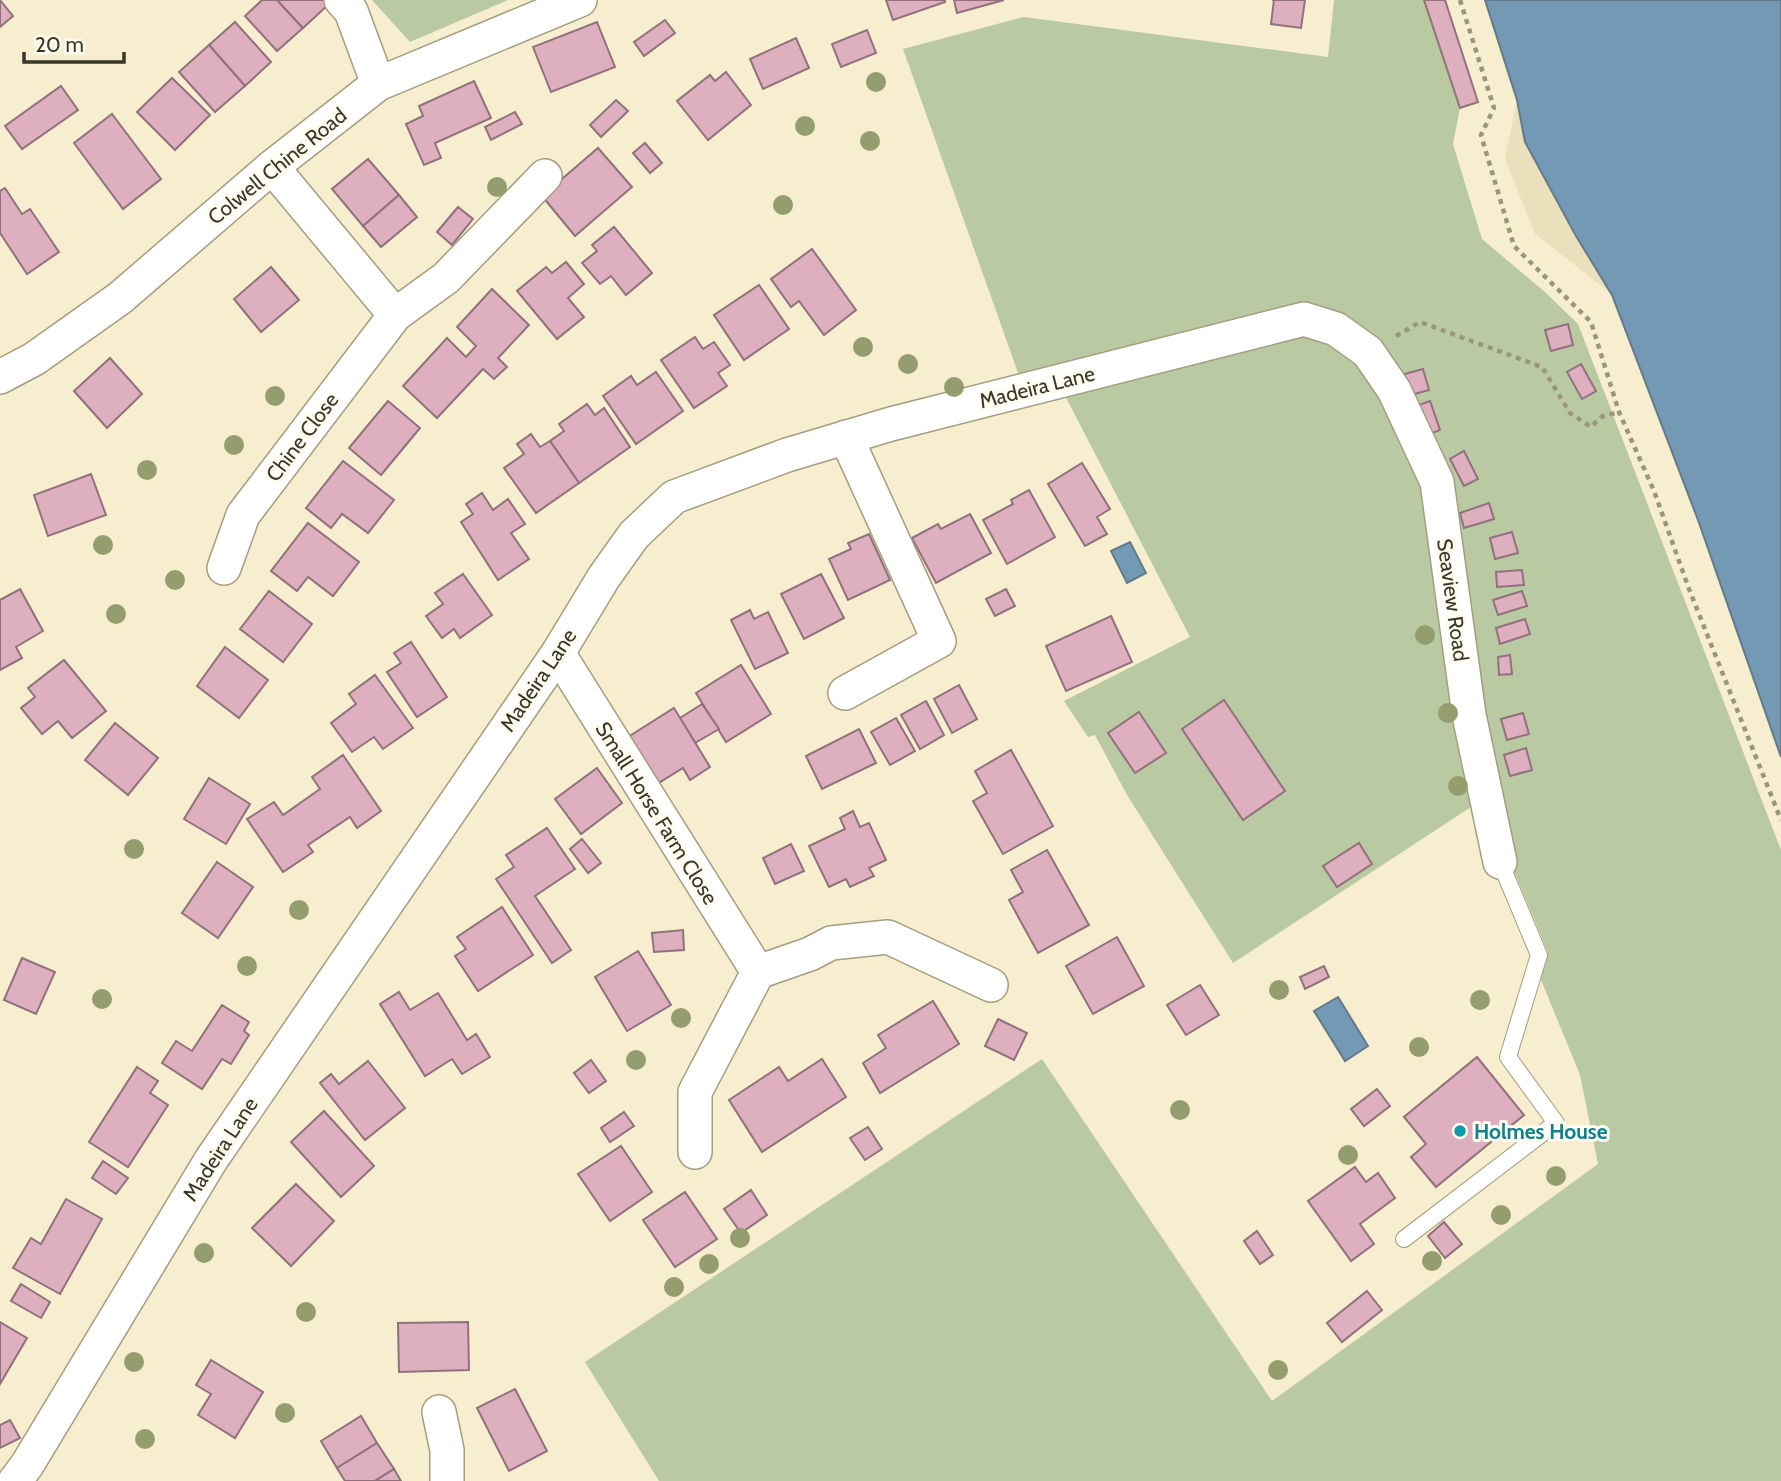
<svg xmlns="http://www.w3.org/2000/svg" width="1781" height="1481" viewBox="0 0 1781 1481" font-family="Cabin,sans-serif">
<rect width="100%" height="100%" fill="#f6eecf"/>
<!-- green -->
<g fill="#b9caa3">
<polygon points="372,0 508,0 410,42"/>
<polygon points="1334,0 1424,0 1460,108 1453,144 1482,239 1545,292 1578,324 1781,850 1781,1481 659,1481 585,1362 1042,1059 1272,1401 1598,1164 1580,1075 1539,975 1548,952 1508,857 1442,480 1341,324 1022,384 903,49 1024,17 1328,57"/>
<polygon points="1304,325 1362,357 1430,483 1477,803 1233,963 1127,795 1095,735 1088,737 1064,701 1190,637 1061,388"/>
</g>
<!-- sand -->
<polygon fill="#eae1bc" points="1517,100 1525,142 1576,236 1612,294 1535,234 1505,159"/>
<!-- water -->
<g fill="#7399b5" stroke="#627b8b" stroke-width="2">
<polygon points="1485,0 1781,0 1781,757 1698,520 1612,295 1576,236 1525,142 1517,100"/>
<polygon points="1130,542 1146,573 1127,583 1111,551"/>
<polygon points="1338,997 1368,1046 1345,1061 1314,1011"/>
</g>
<!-- building -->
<g fill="#deafbf" stroke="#90717c" stroke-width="2">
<polygon points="0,0 13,16 0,27"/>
<polygon points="262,0 277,0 303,28 277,51 245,16"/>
<polygon points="277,0 325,0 329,4 303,28"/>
<polygon points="886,0 945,0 945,2 893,20"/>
<polygon points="954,0 1004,0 957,13"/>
<polygon points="1272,0 1305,0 1301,28 1271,24 1274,0"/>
<polygon points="1424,0 1445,0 1478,102 1460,108"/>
<polygon points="665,20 675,33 644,56 634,42"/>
<polygon points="235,22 271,62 245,86 209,45"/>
<polygon points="597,22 615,67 551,92 533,47"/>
<polygon points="867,30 876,53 841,67 832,44"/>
<polygon points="796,38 809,68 763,89 750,59"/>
<polygon points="209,45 245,86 215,112 179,72"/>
<polygon points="726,72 751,105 708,140 677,101 710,75 715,81"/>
<polygon points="172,78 210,115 175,150 137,112"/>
<polygon points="474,81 491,118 435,143 441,158 424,165 406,124 423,116 419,106"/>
<polygon points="61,86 78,110 22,149 5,126"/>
<polygon points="616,100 628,111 601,137 590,125"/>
<polygon points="515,112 522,124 491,140 485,127"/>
<polygon points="112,114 161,179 123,209 74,143"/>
<polygon points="645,143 662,163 650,173 633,153"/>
<polygon points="598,148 632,187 575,236 542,196"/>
<polygon points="368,159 399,195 363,226 332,189"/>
<polygon points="5,188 22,214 30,209 59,252 27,274 0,233 0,191"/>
<polygon points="399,195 417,217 381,247 363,226"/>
<polygon points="458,207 473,219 452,245 437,232"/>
<polygon points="614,227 652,273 626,295 611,276 600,284 582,263 597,251 592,245"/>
<polygon points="812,249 856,310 824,335 799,301 791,307 771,279"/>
<polygon points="566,262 584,284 568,298 584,317 557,339 517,291 546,267 552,273"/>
<polygon points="271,267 299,300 261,332 234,299"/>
<polygon points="759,285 789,329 744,360 714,315"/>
<polygon points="492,289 529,325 498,358 507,367 494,379 483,369 437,418 403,386 447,338 466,357 476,346 457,327"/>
<polygon points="1568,324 1573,345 1551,351 1545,330"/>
<polygon points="695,337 703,349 714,342 730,365 718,373 727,386 694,408 661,360"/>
<polygon points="110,358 142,394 107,428 74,391"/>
<polygon points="1581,364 1596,391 1582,399 1567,372"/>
<polygon points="1423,369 1429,390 1407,396 1401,375"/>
<polygon points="656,372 683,411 636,444 603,396 631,376 637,385"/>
<polygon points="388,401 420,428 381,475 349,448"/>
<polygon points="1430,401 1440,430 1425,436 1416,406"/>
<polygon points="587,404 595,415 604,408 630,447 579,483 550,441 564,431 559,424"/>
<polygon points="531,434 540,447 550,441 579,483 536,513 504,468 524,454 517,444"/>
<polygon points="1464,451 1478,479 1464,486 1450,459"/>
<polygon points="343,461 394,500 368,533 342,514 331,528 306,508"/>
<polygon points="1082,463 1110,509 1097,517 1107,534 1085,546 1048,484"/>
<polygon points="91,474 106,515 48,536 34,495"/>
<polygon points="1029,490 1055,537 1007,564 983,520 1013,504 1011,500"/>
<polygon points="482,493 493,510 508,499 525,524 511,533 529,559 498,580 461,522 473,514 466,504"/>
<polygon points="1489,503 1494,519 1464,528 1460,513"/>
<polygon points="970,514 991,553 936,583 912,538 938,524 941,529"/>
<polygon points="308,523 359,562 333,596 308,577 297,591 271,571"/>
<polygon points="1512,532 1518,553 1495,559 1490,538"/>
<polygon points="869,534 890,580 848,600 829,559 851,549 848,543"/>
<polygon points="1522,570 1524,585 1497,587 1496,572"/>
<polygon points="463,574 492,615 460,638 454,629 442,638 426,616 443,604 435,593"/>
<polygon points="821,574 844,618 804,639 781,594"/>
<polygon points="20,589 43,631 16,647 22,658 0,670 0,600"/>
<polygon points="1006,589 1015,606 995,616 986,599"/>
<polygon points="269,591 312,624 283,662 240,629"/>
<polygon points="1522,591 1527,606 1498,615 1493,600"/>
<polygon points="750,610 754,619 768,612 788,653 755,669 731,620"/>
<polygon points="1111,616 1132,662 1066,691 1046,646"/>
<polygon points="1525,619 1530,634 1500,644 1496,628"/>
<polygon points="411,642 447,697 417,717 387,672 401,663 394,653"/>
<polygon points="225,647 268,680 239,718 197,686"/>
<polygon points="1510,655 1512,674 1499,675 1498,657"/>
<polygon points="64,660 106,711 72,738 58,721 42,734 21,708 35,697 28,688"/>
<polygon points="741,665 771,714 726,742 696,693"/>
<polygon points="375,675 413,728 383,749 374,737 352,752 331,723 356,704 349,694"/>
<polygon points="959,685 977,719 952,733 934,699"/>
<polygon points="1224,700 1285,791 1243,820 1182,729"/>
<polygon points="926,701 944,735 920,749 901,715"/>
<polygon points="702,704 719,729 695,743 680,718"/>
<polygon points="674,708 710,767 690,780 683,768 657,784 628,737"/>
<polygon points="1139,712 1166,753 1135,773 1108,733"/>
<polygon points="1523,713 1529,734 1507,740 1501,719"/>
<polygon points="896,718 915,751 890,765 871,732"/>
<polygon points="115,723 158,758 128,795 85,760"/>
<polygon points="859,729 876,763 822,789 806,756"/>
<polygon points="1526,748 1532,770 1510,776 1504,755"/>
<polygon points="1011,750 1053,826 1003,854 973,801 987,793 975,771"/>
<polygon points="343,755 381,811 357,828 350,817 308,845 313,852 283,872 247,819 274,802 283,815 320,789 312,777"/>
<polygon points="597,768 622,803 581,834 555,799"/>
<polygon points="209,778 250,804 226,844 184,819"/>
<polygon points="853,811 860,827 869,823 886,860 869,868 874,876 850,887 846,879 829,887 809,846 845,829 840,818"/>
<polygon points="547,828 575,869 535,896 571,950 552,963 496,879 514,867 506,855"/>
<polygon points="582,839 601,863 588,873 570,849"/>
<polygon points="1359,843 1372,864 1337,887 1323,866"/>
<polygon points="791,844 804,871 775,884 763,858"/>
<polygon points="1047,850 1089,925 1038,953 1009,900 1023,892 1011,870"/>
<polygon points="217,862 253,887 218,938 182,913"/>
<polygon points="502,907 533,955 478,991 455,956 466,949 457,937"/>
<polygon points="683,930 684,950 654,952 652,933"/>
<polygon points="1117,937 1144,986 1093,1014 1066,966"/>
<polygon points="638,951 671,1005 627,1031 595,977"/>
<polygon points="22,958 55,972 36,1014 4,1000"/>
<polygon points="1324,966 1329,977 1305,989 1300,977"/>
<polygon points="1200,985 1219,1015 1186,1035 1167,1005"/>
<polygon points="399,992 410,1010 438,993 467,1040 476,1034 490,1057 462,1074 452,1059 425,1076 380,1004"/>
<polygon points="933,1001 959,1044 880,1093 863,1063 886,1048 878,1035"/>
<polygon points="222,1005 249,1022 244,1031 249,1035 231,1064 222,1059 202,1089 162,1063 176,1041 192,1051"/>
<polygon points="998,1019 1027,1033 1014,1060 985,1046"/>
<polygon points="1477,1057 1524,1115 1436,1187 1411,1157 1426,1144 1404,1117"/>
<polygon points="822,1059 846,1097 762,1152 729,1100 779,1067 788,1081"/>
<polygon points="591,1060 606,1081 589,1093 574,1073"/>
<polygon points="368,1061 405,1108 365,1140 320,1083 331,1074 339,1084"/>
<polygon points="137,1067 158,1081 150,1093 168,1105 128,1167 89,1142"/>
<polygon points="1377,1089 1390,1106 1364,1126 1351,1109"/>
<polygon points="324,1111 374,1166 341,1197 291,1142"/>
<polygon points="624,1112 634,1126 610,1142 601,1128"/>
<polygon points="868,1127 882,1149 865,1160 850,1138"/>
<polygon points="621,1146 652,1192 610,1221 578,1174"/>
<polygon points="103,1161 128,1178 116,1194 92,1178"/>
<polygon points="1355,1167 1366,1182 1378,1173 1395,1198 1360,1224 1374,1244 1351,1261 1308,1201"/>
<polygon points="296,1184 334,1221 291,1266 252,1228"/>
<polygon points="751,1190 767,1215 741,1233 724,1209"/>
<polygon points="685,1192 717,1239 675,1267 643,1220"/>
<polygon points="66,1199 102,1219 60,1294 13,1268 31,1238 41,1244"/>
<polygon points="1444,1222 1462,1244 1445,1258 1428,1236"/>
<polygon points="1257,1231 1273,1255 1260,1264 1244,1241"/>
<polygon points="21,1284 50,1302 41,1318 11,1301"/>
<polygon points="1367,1291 1382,1310 1342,1342 1327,1323"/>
<polygon points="0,1322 27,1338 0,1384"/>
<polygon points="468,1322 469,1370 399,1372 398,1323"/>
<polygon points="211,1360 263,1392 235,1438 198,1415 211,1394 196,1385"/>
<polygon points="515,1389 547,1451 509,1471 477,1408"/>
<polygon points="361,1416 377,1443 337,1468 321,1441"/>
<polygon points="10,1420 20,1438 0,1448 0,1425"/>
<polygon points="377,1443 394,1469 375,1481 345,1481 337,1468"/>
<polygon points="394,1469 401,1481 375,1481"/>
</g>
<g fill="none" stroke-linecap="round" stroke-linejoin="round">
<!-- lane casing -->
<g stroke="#a49d7f" stroke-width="18">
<polyline id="lane" points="1404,1239 1556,1123 1508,1057 1539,955 1500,862"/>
</g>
<!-- street casing -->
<g stroke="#a49d7f" stroke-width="36">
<g id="street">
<polyline points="341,0 351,11 378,84"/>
<polyline points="272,167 395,315"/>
<polyline points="0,377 34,359 120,298 272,167 378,84 580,0"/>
<polyline points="224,568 243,515 395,315 446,278 545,176"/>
<polyline points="558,653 758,972 810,954 831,943 888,937 991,985"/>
<polyline points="845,693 939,641 846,437"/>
<polyline points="695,1152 695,1092 758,972"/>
<polyline points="439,1412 447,1450 447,1481"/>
<polyline points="15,1481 27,1465 211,1160 558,653 604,577 634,535 674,497 787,455 891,424 1304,319 1336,329 1368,352 1394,390 1437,482 1469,715 1500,862"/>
</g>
</g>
<!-- path -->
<g stroke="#9a957f" stroke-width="4.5" stroke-dasharray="5 5" stroke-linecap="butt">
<polyline points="1460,0 1494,108 1481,135 1514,246 1591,322 1619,412 1654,491 1689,589 1781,820"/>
<polyline points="1396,336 1420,322 1542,367 1570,413 1591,427 1601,417 1619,412"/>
</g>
<!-- lane -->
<use href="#lane" stroke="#fff" stroke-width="16"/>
<!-- street -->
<use href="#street" stroke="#fff" stroke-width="33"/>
</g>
<!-- trees -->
<g fill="#949d6e">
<circle cx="876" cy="82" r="10"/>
<circle cx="805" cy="126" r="10"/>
<circle cx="870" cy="141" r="10"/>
<circle cx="497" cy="187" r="10"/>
<circle cx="783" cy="205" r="10"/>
<circle cx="863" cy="347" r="10"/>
<circle cx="908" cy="364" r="10"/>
<circle cx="954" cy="387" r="10"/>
<circle cx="275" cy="396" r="10"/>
<circle cx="234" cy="445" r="10"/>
<circle cx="147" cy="470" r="10"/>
<circle cx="103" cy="545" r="10"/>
<circle cx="175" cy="580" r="10"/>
<circle cx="116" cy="614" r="10"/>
<circle cx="1425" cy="635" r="10"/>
<circle cx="1448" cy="713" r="10"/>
<circle cx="1458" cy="786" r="10"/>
<circle cx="134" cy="849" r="10"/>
<circle cx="299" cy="910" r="10"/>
<circle cx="247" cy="966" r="10"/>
<circle cx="1279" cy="990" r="10"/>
<circle cx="102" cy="999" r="10"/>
<circle cx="1480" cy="1000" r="10"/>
<circle cx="681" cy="1018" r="10"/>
<circle cx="1419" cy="1047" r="10"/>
<circle cx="636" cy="1060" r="10"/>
<circle cx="1180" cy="1110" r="10"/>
<circle cx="1348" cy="1155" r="10"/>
<circle cx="1556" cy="1176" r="10"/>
<circle cx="1501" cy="1215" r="10"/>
<circle cx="740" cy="1238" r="10"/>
<circle cx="204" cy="1253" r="10"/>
<circle cx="1432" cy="1261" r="10"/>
<circle cx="709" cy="1264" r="10"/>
<circle cx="674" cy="1287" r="10"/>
<circle cx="306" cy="1312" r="10"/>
<circle cx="134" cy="1362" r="10"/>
<circle cx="1278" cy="1370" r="10"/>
<circle cx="285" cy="1413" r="10"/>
<circle cx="145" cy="1439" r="10"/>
</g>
<!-- markers -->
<circle fill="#0f9aa8" stroke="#fefbef" stroke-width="2.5" cx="1460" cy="1131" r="7"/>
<g text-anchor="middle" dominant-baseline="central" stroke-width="6" stroke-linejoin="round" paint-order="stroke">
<!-- street labels -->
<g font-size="21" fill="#39362a" stroke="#fefbef">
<text transform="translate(277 166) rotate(-39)">Colwell Chine Road</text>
<text transform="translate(1037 387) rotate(-14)">Madeira Lane</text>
<text transform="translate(302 437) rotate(-53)">Chine Close</text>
<text transform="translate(1453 600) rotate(82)">Seaview Road</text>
<text transform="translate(538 680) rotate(-56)">Madeira Lane</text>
<text transform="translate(657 813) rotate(58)">Small Horse Farm Close</text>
<text transform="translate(220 1149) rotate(-57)">Madeira Lane</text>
</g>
<!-- culture labels -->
<g font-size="21" font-weight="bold" fill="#0d838f" stroke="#fefbef" text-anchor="start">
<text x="1474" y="1131">Holmes House</text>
</g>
</g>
<!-- scale -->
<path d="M24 52v10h100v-10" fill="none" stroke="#39362a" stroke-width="3.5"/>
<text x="35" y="52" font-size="21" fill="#39362a" stroke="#fefbef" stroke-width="5" paint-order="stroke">20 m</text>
</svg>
